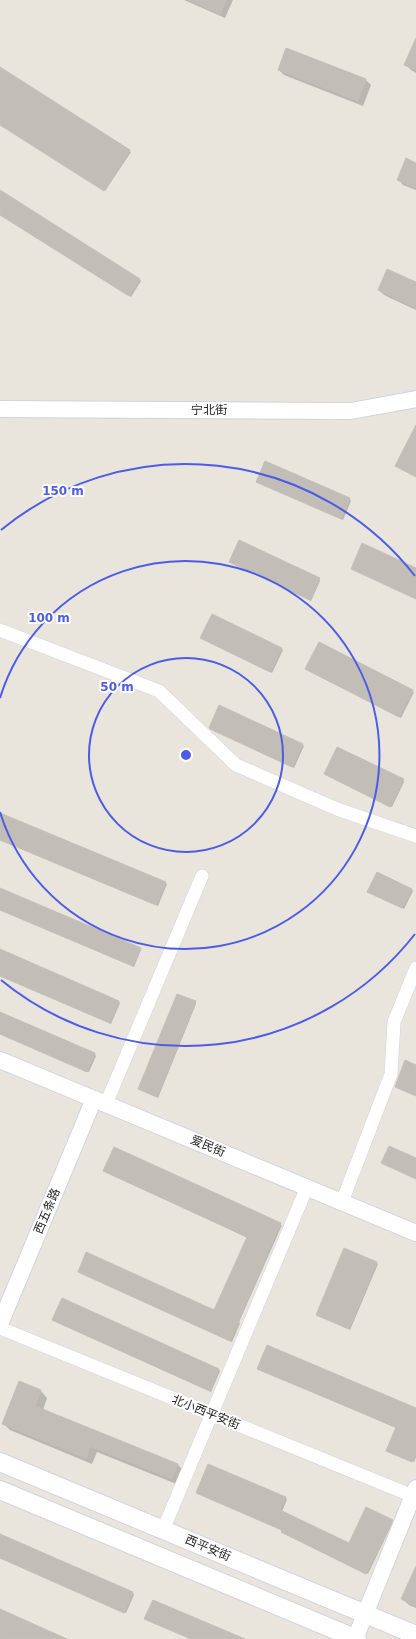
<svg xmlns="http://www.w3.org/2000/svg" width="416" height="1639" viewBox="0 0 416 1639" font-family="'DejaVu Sans','Noto Sans SC',sans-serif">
<rect width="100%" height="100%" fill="#e9e4dc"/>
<!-- shadow -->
<g fill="#0003">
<polygon points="184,0 233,0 225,18"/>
<polygon points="416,46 416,73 411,70 406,65"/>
<polygon points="287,49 366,80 371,85 363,106 284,75 279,70"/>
<polygon points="0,68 131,152 105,191 0,124"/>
<polygon points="416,164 416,190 403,185 398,179"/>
<polygon points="0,192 139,279 141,281 131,297 0,214"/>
<polygon points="416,283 416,310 384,295 379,290"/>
<polygon points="266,463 350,499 351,501 343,520 259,483"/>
<polygon points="230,562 319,579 320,581 311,601"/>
<polygon points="203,639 281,649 283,650 272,673"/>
<polygon points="308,670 412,691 414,692 401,718"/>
<polygon points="211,729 302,745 304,746 294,768"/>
<polygon points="325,774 403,780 404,782 392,807"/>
<polygon points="0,820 165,883 167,884 158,906 0,840"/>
<polygon points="411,889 413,891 404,909 370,893"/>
<polygon points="0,890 140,949 141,950 134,967 0,910"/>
<polygon points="0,950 119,1002 120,1003 111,1024 0,976"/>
<polygon points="195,1002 196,1004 158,1098 141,1090 139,1089"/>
<polygon points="0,1013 95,1054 96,1056 89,1072 0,1034"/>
<polygon points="104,1171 282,1225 239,1322 240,1323 232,1342 79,1272 215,1311 248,1238"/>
<polygon points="377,1263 378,1264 350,1330 317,1315"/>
<polygon points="62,1299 219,1370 220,1371 211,1392 54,1321"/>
<polygon points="258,1369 416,1409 416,1457 414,1462 389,1452 396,1428"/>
<polygon points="19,1383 41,1391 47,1398 43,1410 178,1465 184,1471 179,1485 97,1452 92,1464 10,1430 3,1423"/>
<polygon points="197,1493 285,1498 287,1499 282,1512 349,1545 392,1521 393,1522 368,1574 283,1533 283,1531"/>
<polygon points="0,1535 133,1593 134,1595 126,1613 0,1558"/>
<polygon points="416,1568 416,1608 409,1605 402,1599"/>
</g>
<!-- building -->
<g fill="#c2beb7" stroke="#c4c0b6">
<polygon points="188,0 226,0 220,14"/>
<polygon points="416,38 416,70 404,65"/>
<polygon points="286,48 366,79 358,101 278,70"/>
<polygon points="0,67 130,150 104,191 0,125"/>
<polygon points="406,158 416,163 416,188 397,180"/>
<polygon points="0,190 140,279 129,296 0,215"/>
<polygon points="387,269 416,282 416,308 378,290"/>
<polygon points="416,425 416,477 395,466"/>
<polygon points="265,461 350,498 341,519 256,482"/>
<polygon points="239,540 320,578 310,600 229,562"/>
<polygon points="362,543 416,568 416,599 351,569"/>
<polygon points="212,614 282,648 270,672 200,638"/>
<polygon points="319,642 413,690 399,717 305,669"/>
<polygon points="219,705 303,744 292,767 210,729 209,728"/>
<polygon points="337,747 404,779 390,807 324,774"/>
<polygon points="0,813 166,882 156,905 0,840"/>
<polygon points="377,872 412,889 402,908 367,892"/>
<polygon points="0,888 141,948 133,966 0,910"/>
<polygon points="0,949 119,1001 110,1023 0,976"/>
<polygon points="177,994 196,1001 157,1097 138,1089"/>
<polygon points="0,1012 95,1053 87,1072 0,1034"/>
<polygon points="405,1060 416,1065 416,1096 395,1087"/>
<polygon points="389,1146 416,1158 416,1179 381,1163"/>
<polygon points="114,1147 281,1223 238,1321 239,1321 230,1341 78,1272 86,1252 214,1310 247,1237 103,1171"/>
<polygon points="344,1248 377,1262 349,1329 316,1315"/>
<polygon points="62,1298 219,1369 210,1391 52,1320"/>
<polygon points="267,1345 416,1408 416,1452 412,1462 386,1451 396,1427 257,1369"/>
<polygon points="19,1381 41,1390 35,1406 178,1464 172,1479 90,1446 86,1458 2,1424"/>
<polygon points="208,1464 286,1497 280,1510 349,1543 366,1507 393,1520 366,1574 281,1532 282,1530 196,1493"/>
<polygon points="0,1534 133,1592 124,1613 0,1558"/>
<polygon points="416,1566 416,1606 401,1599"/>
<polygon points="153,1600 245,1639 191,1639 144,1619"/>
<polygon points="0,1609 67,1639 0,1639"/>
</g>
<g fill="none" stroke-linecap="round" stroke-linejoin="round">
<!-- minor casing -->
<g stroke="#d1d3e0" stroke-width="14">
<g id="minor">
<polyline points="0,630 159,691 236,765 337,809 416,836"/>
<polyline points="106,1104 202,876"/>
<polyline points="342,1202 391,1074 394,1022 416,968"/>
<polyline points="0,1328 413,1496"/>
<polyline points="163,1530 307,1187"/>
</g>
</g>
<!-- tertiary casing -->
<g stroke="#d1d3e0" stroke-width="18">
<g id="tertiary">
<polyline points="0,409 351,411 416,399"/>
<polyline points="0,1060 416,1233"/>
<polyline points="0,1324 94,1099"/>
<polyline points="355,1639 416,1488"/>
</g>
</g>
<!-- secondary casing -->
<g stroke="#d1d3e0" stroke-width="20">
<g id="secondary">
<polyline points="0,1462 416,1635"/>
<polyline points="0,1490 357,1639"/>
</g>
</g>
<!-- minor -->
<use href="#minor" stroke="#fff" stroke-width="13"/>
<!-- tertiary -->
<use href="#tertiary" stroke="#fff" stroke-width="16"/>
<!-- secondary -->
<use href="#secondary" stroke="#fff" stroke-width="18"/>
</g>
<!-- distance rings -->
<g fill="none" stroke="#4c5ce6" stroke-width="2">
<circle cx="186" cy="755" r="97"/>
<path d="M0 698A194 194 0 1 1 0 812"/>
<path d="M415 934A291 291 0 0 1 1 980M1 530A291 291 0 0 1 415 576"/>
</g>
<g text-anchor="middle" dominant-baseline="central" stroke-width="4" stroke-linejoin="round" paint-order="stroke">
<!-- street labels -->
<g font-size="12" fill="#282828" stroke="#fff">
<text x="209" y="410">宁北街</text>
<text transform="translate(208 1146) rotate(23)">爱民街</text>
<text transform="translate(47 1211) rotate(-67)">西五条路</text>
<text transform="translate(206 1412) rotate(22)">北小西平安街</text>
<text transform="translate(208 1548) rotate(23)">西平安街</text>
</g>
</g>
<circle cx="186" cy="755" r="6" fill="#4c5ce6" stroke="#fff" stroke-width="2"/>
<g font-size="12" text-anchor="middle" font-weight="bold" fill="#4c5ce6" stroke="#fff" stroke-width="4" stroke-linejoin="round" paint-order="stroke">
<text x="63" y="495">150 m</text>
<text x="49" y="622">100 m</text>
<text x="117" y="691">50 m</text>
</g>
</svg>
